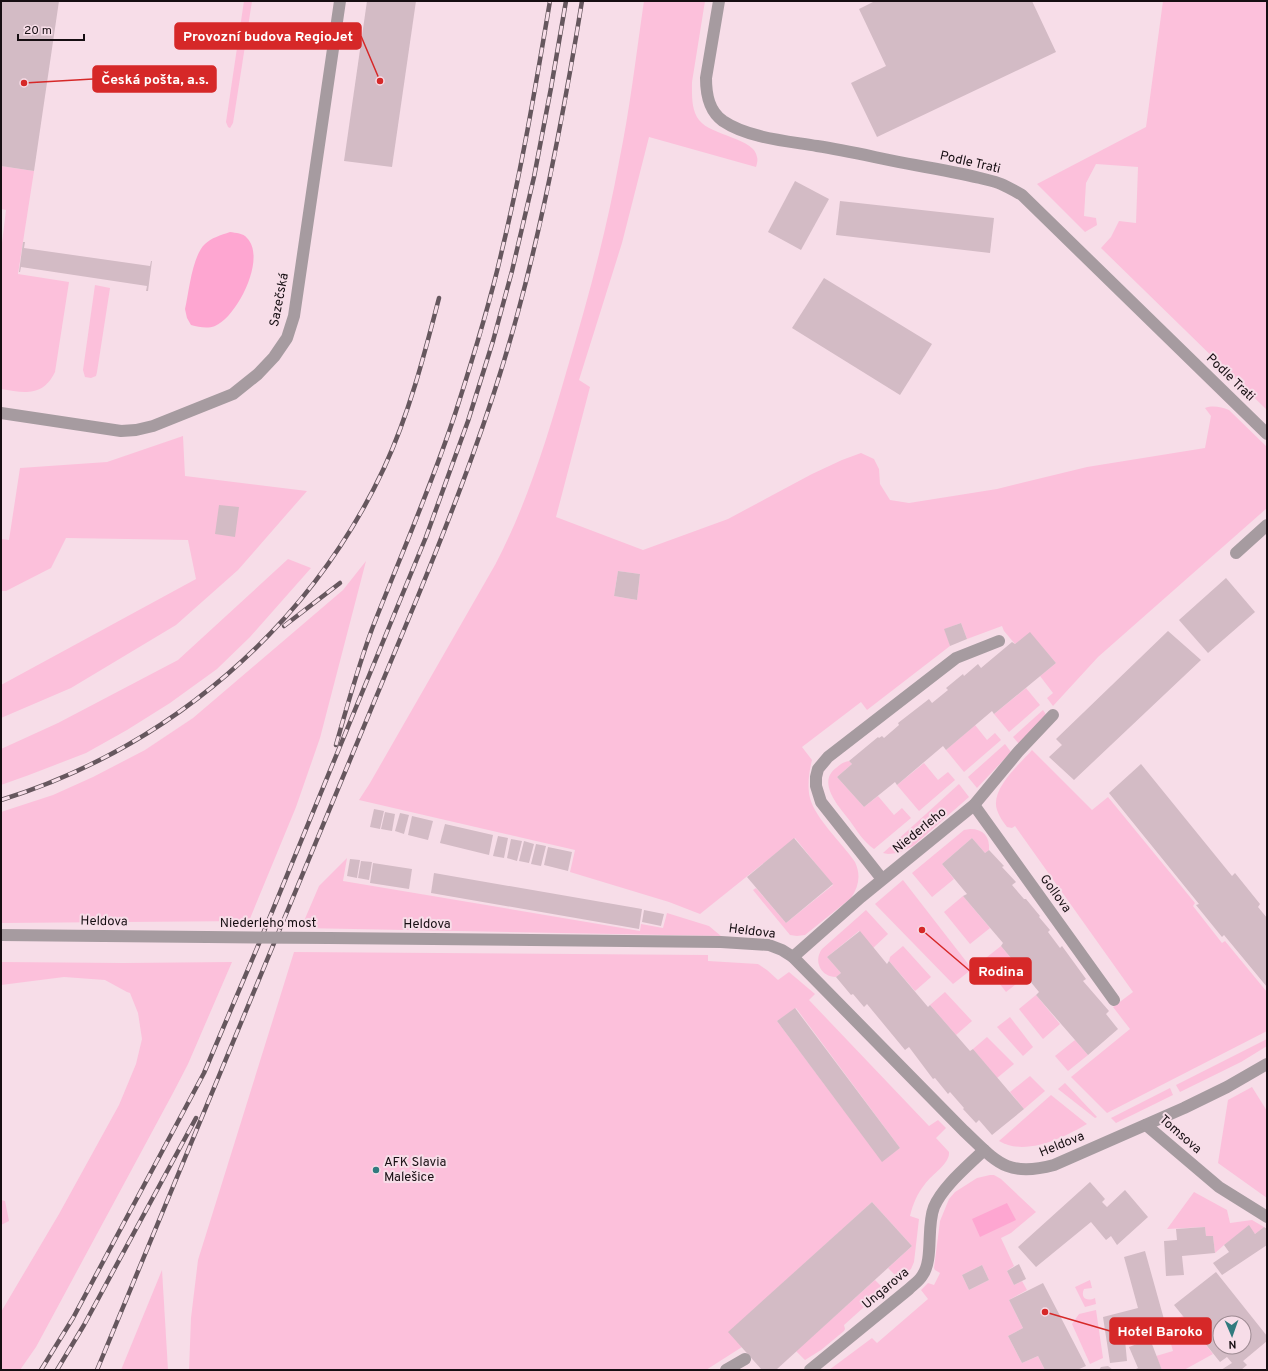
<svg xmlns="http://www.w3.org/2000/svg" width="1268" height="1371" viewBox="0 0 1268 1371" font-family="Overpass,sans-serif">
<rect width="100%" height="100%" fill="#f7dde8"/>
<!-- green -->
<g fill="#fcc0db" fill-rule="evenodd">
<polygon points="244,1 252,1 233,123 230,128 228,127 226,122"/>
<path d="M644,1H705L692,82C692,94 691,110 699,120C711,136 755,138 757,157C758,160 757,164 756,167L649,137L622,243L579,380L590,387L556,517L643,550L728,519L812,474L842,460L861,453L874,459L879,469L880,484L890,500L909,503L997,489L1087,467L1205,448L1211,416L1205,408C1213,405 1221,407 1229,410L1267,447V508L1098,657L1053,706L1047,698L1053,693L1040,676L1056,663L1030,633L1015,644L1004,631L1002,626L967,639L961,623L945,629L950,646L867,710L861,702L802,747L812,760C809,772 807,786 810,798C815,818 842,843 855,862C861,875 859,886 851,898L805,935L797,936L790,935L753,890L756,888L786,923L833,885L795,838L700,914L669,902L570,872L575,850L359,800L370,783L495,565C527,504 547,439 566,373C587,303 606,233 619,162C630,109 636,55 644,1ZM618,571L640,574L637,600L614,596Z"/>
<polygon points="1163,1 1267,1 1267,410 1101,248 1111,237 1119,221 1136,223 1138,167 1096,164 1086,183 1084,216 1096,218 1097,225 1085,232 1037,184 1146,127"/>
<path d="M1,166L34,171L18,274L69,282L55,372C43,397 24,393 1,389V251L6,210L1,209Z"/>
<polygon points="95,285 110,288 97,372 96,376 91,378 85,377 83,370"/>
<polygon points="183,436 185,476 307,491 238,570 176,625 71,688 1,718 1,685 196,579 188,540 66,538 51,568 6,591 1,591 1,539 9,540 20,468 107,462"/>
<polygon points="288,559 311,568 250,637 217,669 170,703 127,730 86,753 29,775 1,785 1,749 58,723 178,660"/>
<polygon points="366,561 320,738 296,807 249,921 1,923 1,812 53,795 93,777 145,750 193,718 343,590"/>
<polygon points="1026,688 1040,705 1009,732 994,714"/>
<polygon points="1043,710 1047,716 1019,744 1013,737"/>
<polygon points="975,725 987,740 995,733 1001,740 964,772 946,750"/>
<polygon points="1005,744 1011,752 977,788 968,777"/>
<path d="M1032,750L1092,810L1108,797L1195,903L1193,906L1222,943L1225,941L1267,992V1031L1107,1113L1071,1077L1130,1029L1113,1007L1133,992L1015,826L1012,828L1007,827C1003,822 999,816 997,810C990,789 1019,765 1032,750Z"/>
<path d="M849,761L852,764L837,777L864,807L878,796L894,815L902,808L911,818L874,849C864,842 857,831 850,821C840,808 816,783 836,768C841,764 843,762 849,761Z"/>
<polygon points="924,763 938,780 948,772 955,780 919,811 897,785"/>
<polygon points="959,784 969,797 913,846 898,853 888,854 883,853"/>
<path d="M970,829C984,829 990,837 989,850L985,853L972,838L942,864L954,879L932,897L912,873L958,835L964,830Z"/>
<polygon points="347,858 343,881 640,931 641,924 663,928 667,913 709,926 721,936 301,928 319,886"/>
<polygon points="903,880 972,969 953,984 875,904"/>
<polygon points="963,896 990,928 970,944 944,912"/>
<path d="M866,910L888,934L873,948L859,931L827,957L841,973L836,977C821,977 813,961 822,949Z"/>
<polygon points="903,946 931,977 915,991 889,961 890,957"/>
<polygon points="1001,946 1026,976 1006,992 982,961"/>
<path d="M294,952L708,955V961L758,964L767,970L778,980L789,972L815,994L809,1000L929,1126L938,1120L946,1128L936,1138L949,1152C950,1164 932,1174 925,1184C917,1194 913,1204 910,1216L919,1219L914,1262L911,1269L899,1279L888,1268L912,1246L872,1202L729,1332L742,1347L706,1370H189L191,1318L198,1260ZM796,1008L900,1148L882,1161L777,1021Z"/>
<polygon points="1,962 124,963 232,962 188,1064 173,1093 36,1347 20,1370 1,1370 1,1312 59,1214 119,1105 136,1064 142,1039 138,1013 130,993 127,992 105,980 64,977 1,985"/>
<polygon points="945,992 972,1021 956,1035 930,1005"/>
<polygon points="1036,995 1060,1024 1043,1039 1019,1009"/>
<polygon points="1010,1017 1033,1047 1023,1056 997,1027"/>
<polygon points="987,1037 1014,1064 997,1078 973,1049"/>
<polygon points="1267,1039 1267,1046 1241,1062 1180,1092 1176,1085"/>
<polygon points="1075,1040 1088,1055 1068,1071 1055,1056"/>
<polygon points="1030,1076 1045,1091 1024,1109 1010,1092"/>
<polygon points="1065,1083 1097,1117 1095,1118 1058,1089"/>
<polygon points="1252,1087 1267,1111 1267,1198 1218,1163 1228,1100"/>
<polygon points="1170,1088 1173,1095 1116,1123 1111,1118"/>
<path d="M1051,1095L1087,1124C1065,1137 1025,1157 999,1141Z"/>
<path d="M990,1175H994L1001,1179L1036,1212L1011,1233L1001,1238L1014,1266L1007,1271L1014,1285L1022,1281L1027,1290L1009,1300L1023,1328L1008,1336L1022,1363L1038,1356L1045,1370H829L872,1338L877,1343L928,1299L921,1290L928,1283L934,1285L940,1273L935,1270L934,1268L940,1221L949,1199L955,1192L977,1178ZM982,1265L989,1280L969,1290L962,1275Z"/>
<polygon points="1194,1192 1227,1210 1230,1223 1252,1220 1264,1227 1255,1234 1249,1226 1224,1245 1215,1253 1213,1236 1206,1236 1205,1227 1167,1229"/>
<polygon points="1,1200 5,1201 9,1221 1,1225"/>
<polygon points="162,1270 168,1370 121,1370"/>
<polygon points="875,1280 884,1289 844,1325 845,1329 844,1331 821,1350 805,1360 796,1351"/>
<path d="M1090,1280L1092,1288L1084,1289C1080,1298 1087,1302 1095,1298L1096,1304L1085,1307L1075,1287Z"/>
<polygon points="1096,1310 1103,1358 1090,1364 1072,1324 1079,1314"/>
<polygon points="1183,1316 1213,1354 1184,1370 1162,1370 1156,1356 1173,1351 1165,1323"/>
</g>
<!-- water -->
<g fill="#fea6d1">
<path d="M230,232C236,233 243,233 247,238C267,258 237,317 215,326C207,329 199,327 191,325L187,318L185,309C189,292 192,256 205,244C211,238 221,235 230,232Z"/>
<polygon points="1007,1203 1016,1220 980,1237 972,1219"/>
</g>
<!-- building -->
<g fill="#d3bbc5" fill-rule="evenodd">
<polygon points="1,1 59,1 34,171 1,166"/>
<polygon points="367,1 416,1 392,167 344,161"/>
<polygon points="875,1 1032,1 1056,52 877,137 851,83 886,66 859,9"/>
<polygon points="795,181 829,199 801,250 768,232"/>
<polygon points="840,201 994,218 990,253 836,235"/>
<polygon points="23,242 25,242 24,248 150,266 151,261 152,261 148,291 146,291 147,286 21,267 20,272 19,272"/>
<polygon points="824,278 932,344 900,395 792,328"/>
<polygon points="219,505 239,507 235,537 215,534"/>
<polygon points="618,571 640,574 637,600 614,596"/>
<polygon points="1226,578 1255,612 1208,653 1179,620"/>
<polygon points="961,623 967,639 950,646 944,629"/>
<polygon points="1168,631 1201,660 1074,780 1049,757 1062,745 1056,739"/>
<polygon points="1030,632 1056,663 994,714 992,711 946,750 943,746 897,785 895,782 864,807 837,777 852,764 849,761 878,737 879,738 882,736 884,738 899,725 898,723 929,699 932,703 948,690 946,688 963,674 964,676 978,664 981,668 1012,642 1015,644"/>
<polygon points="1141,764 1232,876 1235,873 1260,904 1258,907 1267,918 1267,987 1224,935 1222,937 1196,905 1199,904 1109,793"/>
<polygon points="374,809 384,811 380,829 370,827"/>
<polygon points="385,812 395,814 392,831 381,829"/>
<polygon points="400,813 409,815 404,834 395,831"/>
<polygon points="412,816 433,821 428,840 408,835"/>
<polygon points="445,824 493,835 489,855 440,843"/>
<polygon points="498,836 508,838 504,858 493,856"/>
<polygon points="794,838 833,884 786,923 747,877"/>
<polygon points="972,838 985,853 989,850 1004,866 1002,867 1016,882 1012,885 1024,899 1026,899 1040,916 1039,917 1050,930 1048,932 1060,948 1062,946 1086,979 1083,981 1109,1011 1106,1014 1118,1029 1088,1055 1036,995 1039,992 1001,946 1003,943 963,896 967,894 942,864"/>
<polygon points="511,839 522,841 517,861 507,858"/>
<polygon points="524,841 534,844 529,863 519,861"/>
<polygon points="536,844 546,846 541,866 531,864"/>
<polygon points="548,847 572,852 568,871 544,865"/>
<polygon points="350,859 360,860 357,878 347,876"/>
<polygon points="361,861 372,862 369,880 358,878"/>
<polygon points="373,863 412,869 409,889 370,883"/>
<polygon points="434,873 642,909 639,929 431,893"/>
<polygon points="644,910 664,914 661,926 642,922"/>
<polygon points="860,931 887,964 889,961 928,1007 930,1005 970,1051 973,1049 1024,1109 992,1135 979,1120 976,1123 963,1109 964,1108 950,1092 948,1094 935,1078 933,1079 909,1047 905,1050 867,1004 864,1007 853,994 851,995 836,977 841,973 827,957"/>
<polygon points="795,1008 900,1148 882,1162 777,1021"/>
<polygon points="1090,1182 1105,1199 1102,1202 1107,1207 1125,1190 1148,1217 1117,1245 1111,1236 1106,1240 1091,1222 1036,1267 1018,1247"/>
<polygon points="872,1202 912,1246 776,1370 762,1370 728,1332"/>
<polygon points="1249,1225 1255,1234 1264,1227 1267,1229 1267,1245 1222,1275 1213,1263 1229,1252 1224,1245"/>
<polygon points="1205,1227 1206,1236 1213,1236 1215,1253 1182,1256 1184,1275 1166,1276 1164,1241 1177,1240 1176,1229"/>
<polygon points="1145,1251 1167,1330 1125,1340 1127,1361 1110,1363 1103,1317 1138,1308 1124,1257"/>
<polygon points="1019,1264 1026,1279 1014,1285 1007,1271"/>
<polygon points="982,1265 989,1280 969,1290 962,1275"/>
<path d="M1216,1272L1267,1336V1341L1243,1361L1247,1365L1241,1370H1221L1232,1363L1227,1357L1220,1362L1174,1305ZM1220,1323H1244V1347H1220Z"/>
<polygon points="1043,1283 1086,1366 1077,1370 1045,1370 1038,1356 1022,1363 1008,1336 1023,1328 1009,1300"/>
<polygon points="1150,1339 1162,1370 1134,1370 1138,1368 1129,1347"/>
<polygon points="1108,1366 1113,1370 1099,1370 1101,1367"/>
</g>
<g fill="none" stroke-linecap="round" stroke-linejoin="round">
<!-- minor -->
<g stroke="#a69ba0" stroke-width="12">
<path d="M719,1L706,78C706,95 709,111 723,121C748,138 788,141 817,146C850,151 882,159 915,165C937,169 959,173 980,178C987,180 994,181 1001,184C1008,187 1015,191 1022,195L1267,434"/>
<polyline points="1,413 121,431 136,430 153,426 233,394 258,374 274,357 287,338 294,316 340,1"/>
<polyline points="1236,553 1267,525"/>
<polyline points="974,805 1114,1000"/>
<polyline points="882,879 821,802 816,786 816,777 818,769 828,757 956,658 999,641"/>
<polyline points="1,935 207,937"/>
<path d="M329,938L721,942L769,945L782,950L793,957L964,1131C996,1161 1006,1178 1054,1165L1184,1108L1227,1087L1267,1064"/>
<polyline points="793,957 861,897 974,805 1018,752 1053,715"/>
<polyline points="1146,1125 1219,1187 1267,1217"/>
<polyline points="726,1370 745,1359"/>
<path d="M810,1370L909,1289C913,1285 919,1281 922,1276C934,1260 926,1227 934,1207C943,1186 968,1166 984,1150"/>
</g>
<!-- rail casing -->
<g stroke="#66575e" stroke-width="4.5">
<g id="rail">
<polyline points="284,626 340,583"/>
<path d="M336,745C347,706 358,667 372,629C400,557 432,485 456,411C473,358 490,304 502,250C522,168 536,84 550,1"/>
<path d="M1,800C168,748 309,628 384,468C409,414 424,356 439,298"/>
<polyline points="41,1370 73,1318 204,1073 260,941 426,537 468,421 493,341 512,271 534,177 551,88 566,1"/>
<polyline points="57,1370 84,1325 196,1118"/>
<path d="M97,1370L418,596C456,503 492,409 518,312C546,209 565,106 582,1"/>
</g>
</g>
<!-- rail -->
<use href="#rail" stroke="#f7dde8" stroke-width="3" stroke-dasharray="9" stroke-linecap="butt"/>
<!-- minor-bridge -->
<polyline stroke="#a69ba0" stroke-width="12" points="207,937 329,938"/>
</g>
<!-- markers -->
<circle fill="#317a7e" stroke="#f7dde8" stroke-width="1.5" cx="376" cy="1170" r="4"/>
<g text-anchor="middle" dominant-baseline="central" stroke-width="4" stroke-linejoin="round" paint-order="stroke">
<!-- street labels -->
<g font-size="13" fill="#160e12" stroke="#f7dde8">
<text transform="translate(970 163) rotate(13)">Podle Trati</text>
<text transform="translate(280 300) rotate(-79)">Sazečská</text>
<text transform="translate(1230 378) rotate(44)">Podle Trati</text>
<text transform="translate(920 831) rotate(-39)">Niederleho</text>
<text transform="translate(1055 894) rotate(54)">Gollova</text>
<text transform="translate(104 922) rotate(1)">Heldova</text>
<text x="268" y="924">Niederleho most</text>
<text x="427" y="925">Heldova</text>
<text transform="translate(752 932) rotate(7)">Heldova</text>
<text transform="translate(1180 1135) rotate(41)">Tomsova</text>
<text transform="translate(1062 1145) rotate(-22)">Heldova</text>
<text transform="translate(886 1289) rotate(-40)">Ungarova</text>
</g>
<!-- poi labels -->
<g font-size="13" fill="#160e12" stroke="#f7dde8" text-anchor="start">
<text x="384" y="1163">AFK Slavia<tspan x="384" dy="15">Malešice</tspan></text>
</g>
</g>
<!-- callouts -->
<path fill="none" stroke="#d62828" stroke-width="1.5" d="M380 81L361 36M24 83L93 79M922 930L970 971M1045 1312L1110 1331"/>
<g fill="#d62828" stroke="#f7dde8" stroke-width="1.5">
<circle cx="380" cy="81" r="4"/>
<circle cx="24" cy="83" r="4"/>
<circle cx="922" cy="930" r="4"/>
<circle cx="1045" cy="1312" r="4"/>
</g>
<g fill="#d62828" stroke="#d62828" stroke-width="1.5">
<rect x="175" y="23" width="186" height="26" rx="4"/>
<rect x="93" y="66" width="123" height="26" rx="4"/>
<rect x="970" y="958" width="61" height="26" rx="4"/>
<rect x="1110" y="1318" width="101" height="26" rx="4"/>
</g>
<g font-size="14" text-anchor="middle" font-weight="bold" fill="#fff">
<text x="268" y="41">Provozní budova RegioJet</text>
<text x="155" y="84">Česká pošta, a.s.</text>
<text x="1001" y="976">Rodina</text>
<text x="1160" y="1336">Hotel Baroko</text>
</g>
<!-- border -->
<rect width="1268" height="1371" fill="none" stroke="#160e12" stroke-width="4"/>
<!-- north arrow -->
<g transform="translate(1232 1335) rotate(178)"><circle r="19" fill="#f7dde8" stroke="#9d8a92"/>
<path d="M0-3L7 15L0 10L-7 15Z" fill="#317a7e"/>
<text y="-6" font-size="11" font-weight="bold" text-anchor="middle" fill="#160e12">N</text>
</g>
<!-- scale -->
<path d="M18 34v6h66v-6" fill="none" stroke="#160e12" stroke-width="2"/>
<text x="24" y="34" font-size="12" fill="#160e12" stroke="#f7dde8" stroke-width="3" paint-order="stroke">20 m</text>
</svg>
